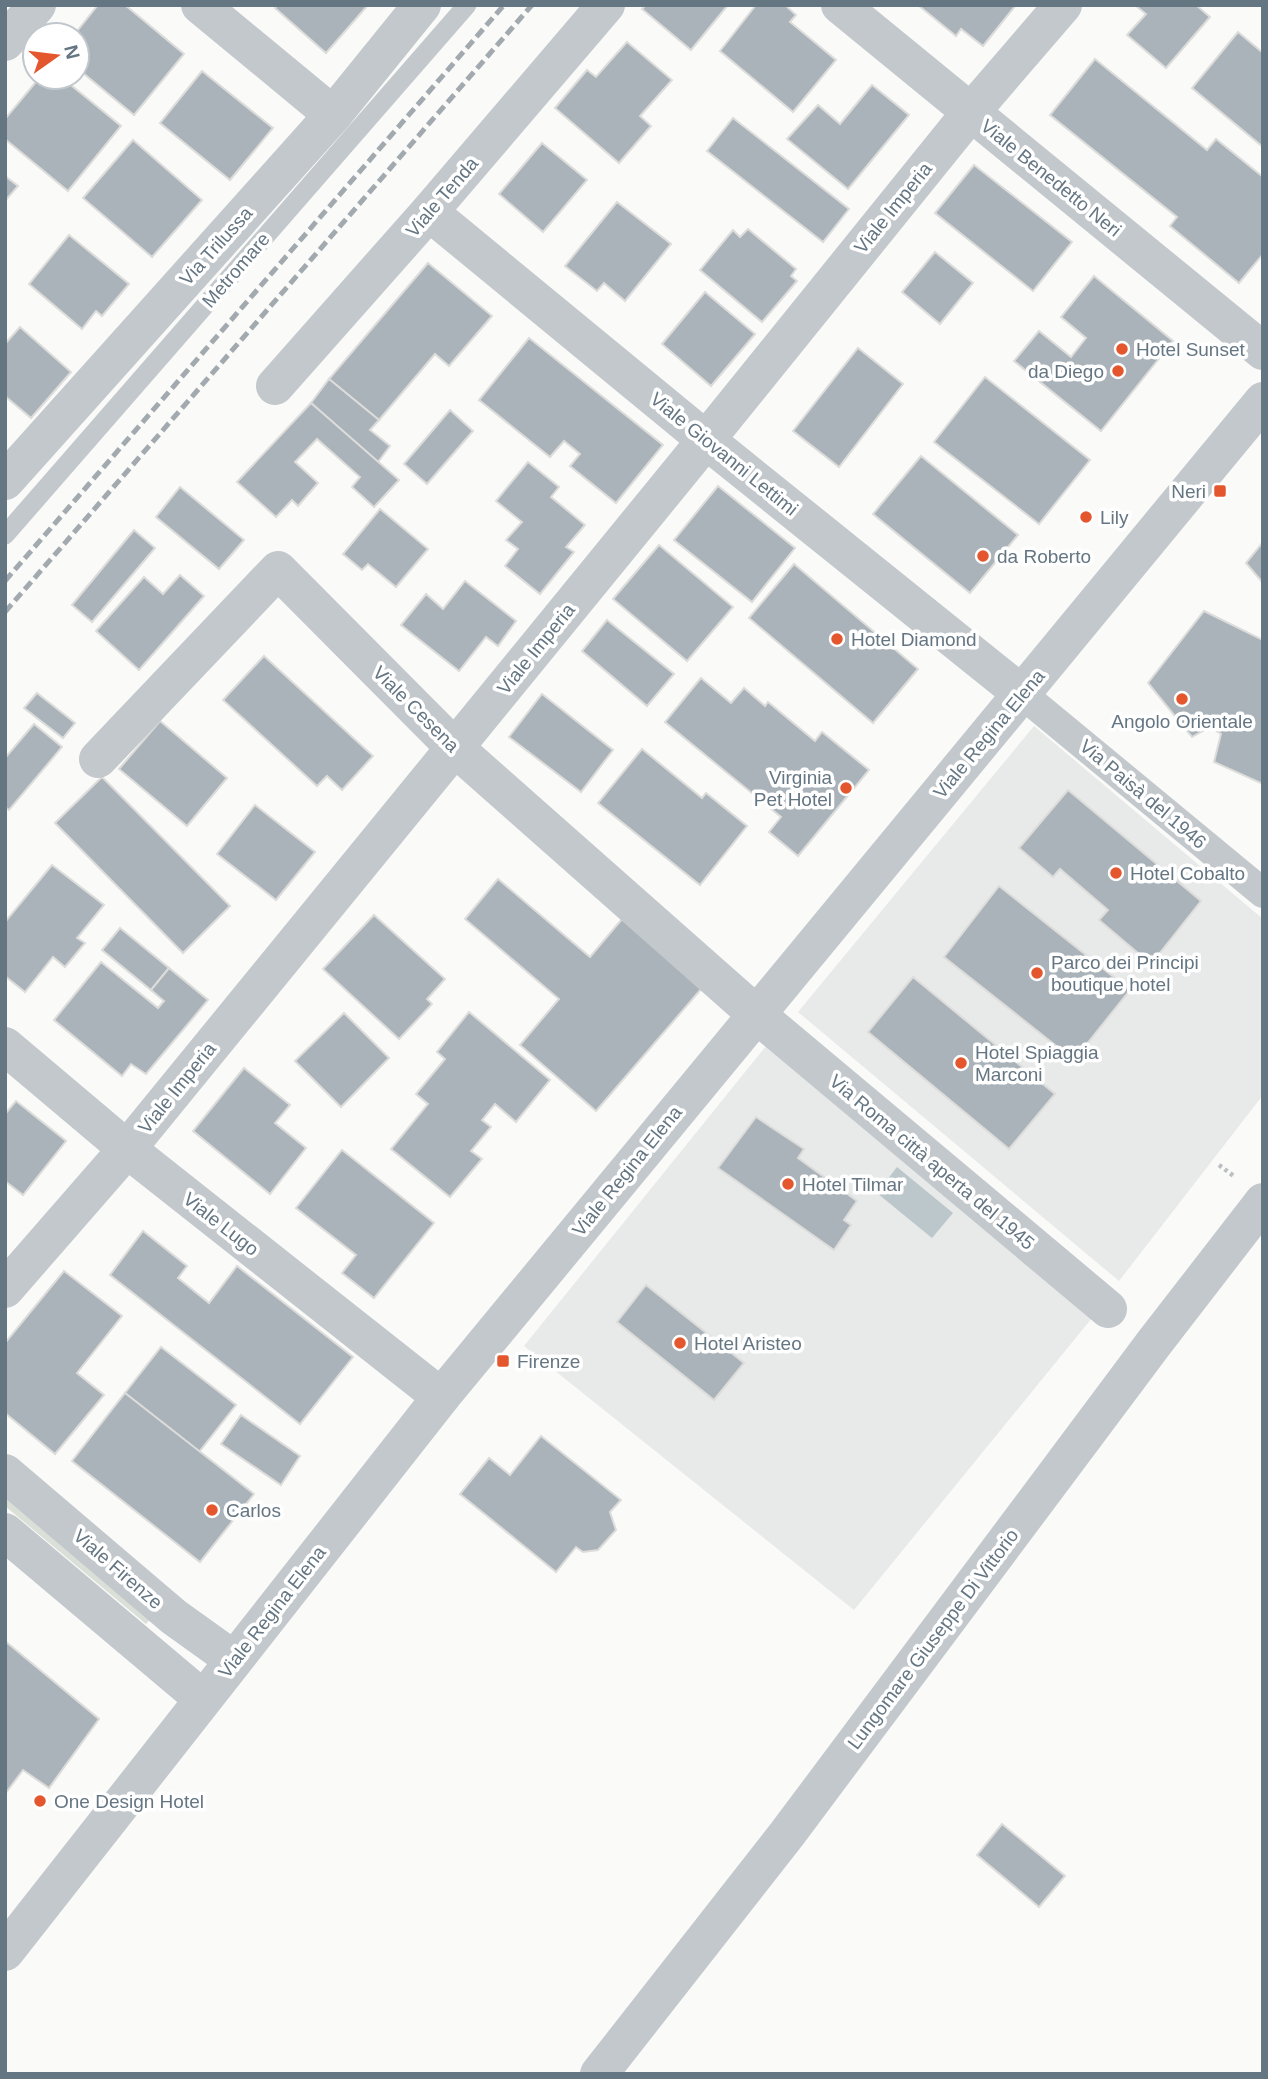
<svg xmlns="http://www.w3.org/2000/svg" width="1268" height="2079" viewBox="0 0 1268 2079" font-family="Helvetica,sans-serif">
<rect width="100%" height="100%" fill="#fafaf8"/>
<!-- built -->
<g fill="#e8e9e9">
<polygon points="1034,726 1263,919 1263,1095 1119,1281 798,1012"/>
<polygon points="766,1046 1092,1318 854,1610 524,1346"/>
</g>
<!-- green -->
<polygon fill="#dadfd7" points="5,1496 151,1618 146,1624 5,1506"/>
<!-- water -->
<polygon fill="#bbc7cb" points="897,1167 953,1213 932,1238 877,1193"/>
<!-- building -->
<g fill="#aab3b9" stroke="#dcdcda" stroke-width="2">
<polygon points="98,5 125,5 184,54 134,115 77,68 77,35 74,35"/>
<polygon points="278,5 368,5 326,53 275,8"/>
<polygon points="646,5 728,5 691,50 642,9"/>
<polygon points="756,5 785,5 796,15 790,22 836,60 793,112 720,51"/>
<polygon points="918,5 1016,5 983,46 961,29 956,36"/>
<polygon points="1135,5 1196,5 1210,17 1166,68 1127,35 1146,14"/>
<polygon points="1238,32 1263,53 1263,147 1192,88"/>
<polygon points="627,42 672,80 640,116 651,126 619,163 555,108 587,70 596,77"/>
<polygon points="1095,59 1207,150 1216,139 1263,177 1263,254 1239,283 1170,226 1177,217 1050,115"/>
<polygon points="202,71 273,128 230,180 160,123"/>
<polygon points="40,77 61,77 121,126 68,191 5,139 5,119"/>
<polygon points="872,85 909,115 848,189 787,139 818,105 840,124"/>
<polygon points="733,118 849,209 823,242 707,151"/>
<polygon points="133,140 202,200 152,257 83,198"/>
<polygon points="542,143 587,180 543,232 499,194"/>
<polygon points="974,165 1072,242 1033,291 935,213"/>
<polygon points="5,176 18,186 5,201"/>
<polygon points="617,202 671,244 625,301 604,283 597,291 565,266"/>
<polygon points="748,229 796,269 791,276 797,281 762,322 700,270 733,230 740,237"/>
<polygon points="69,235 129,284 102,316 96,311 82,329 29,284"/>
<polygon points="935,252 973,283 940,324 902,292"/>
<polygon points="428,263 492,316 449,366 435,354 379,420 329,379"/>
<polygon points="1094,276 1173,341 1101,431 1014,361 1039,331 1071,357 1086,338 1061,317"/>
<polygon points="705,292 755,334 711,386 662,344"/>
<polygon points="20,327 71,372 31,418 5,396 5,344"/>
<polygon points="529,338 663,445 616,503 570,466 580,454 564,441 550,457 479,400"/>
<polygon points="858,348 903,384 839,467 793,431"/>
<polygon points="985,377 1090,460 1039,524 934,442"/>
<polygon points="329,379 379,420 370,430 390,446 378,462 311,403"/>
<polygon points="311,403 399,480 374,507 352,487 360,477 317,439 295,462 318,483 298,506 292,500 276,517 237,482"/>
<polygon points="450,410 473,431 427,484 404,464"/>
<polygon points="921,456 1018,535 970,593 873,514"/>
<polygon points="528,462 559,487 551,497 585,525 566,547 574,552 540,594 505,566 518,549 506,540 522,522 496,501"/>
<polygon points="718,486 795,548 752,602 674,540"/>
<polygon points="180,487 244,540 219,569 156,517"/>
<polygon points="380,509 428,549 396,587 368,564 362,570 343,554"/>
<polygon points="134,530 155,548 92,622 72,605"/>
<polygon points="1263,542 1263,583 1246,563"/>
<polygon points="659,545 733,607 687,661 613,599"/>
<polygon points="794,564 918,669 873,723 749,618"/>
<polygon points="180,575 204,596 139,670 96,631 144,577 163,594"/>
<polygon points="465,581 516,621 498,646 486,637 459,671 401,625 426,594 443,609"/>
<polygon points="1204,611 1263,640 1263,784 1214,762 1221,734 1210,727 1192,737 1148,683"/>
<polygon points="607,620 674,674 647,706 582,651"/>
<polygon points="264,656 373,756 342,790 327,776 317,786 223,700"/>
<polygon points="701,678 731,703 744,688 765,706 768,702 815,741 822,732 869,770 798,856 769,832 781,817 665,722"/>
<polygon points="37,693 75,723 63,738 24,708"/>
<polygon points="542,694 613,750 581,792 509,737"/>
<polygon points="160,721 227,778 187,826 119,769"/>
<polygon points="34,724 62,747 9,810 5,807 5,758"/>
<polygon points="642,749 702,798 706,793 747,826 700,885 598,803"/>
<polygon points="102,777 230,906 183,953 55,823"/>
<polygon points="1068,790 1201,901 1151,964 1099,920 1108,910 1060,869 1053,877 1019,848"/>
<polygon points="255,805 315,852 276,900 217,854"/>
<polygon points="52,865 104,905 77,938 85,943 65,967 53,957 25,992 5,976 5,922"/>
<polygon points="498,879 590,957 622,919 702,988 596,1111 520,1045 559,999 465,919"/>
<polygon points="999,886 1130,990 1074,1060 944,957"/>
<polygon points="374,915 445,979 427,999 432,1004 399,1039 323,969"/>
<polygon points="120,928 169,968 151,990 102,950"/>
<polygon points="101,962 158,1008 164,1001 151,990 169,968 208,1000 146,1074 131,1064 122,1076 54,1020"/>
<polygon points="913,977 1055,1094 1009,1149 868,1032"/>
<polygon points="469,1012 550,1080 516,1122 495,1104 482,1120 491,1127 471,1151 482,1159 450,1197 391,1149 428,1104 416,1094 445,1059 437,1052"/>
<polygon points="344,1013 389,1058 341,1107 295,1061"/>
<polygon points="244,1068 290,1105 275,1123 306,1148 270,1194 193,1131"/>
<polygon points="16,1101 66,1141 23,1195 5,1181 5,1114"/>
<polygon points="756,1117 804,1149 798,1158 857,1201 844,1220 851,1225 834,1250 718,1168"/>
<polygon points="342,1150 434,1223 374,1298 342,1273 356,1255 296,1208"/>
<polygon points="143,1231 187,1266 178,1278 209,1303 237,1266 353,1357 300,1424 110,1275"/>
<polygon points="64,1271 122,1316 77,1373 104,1395 55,1454 5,1413 5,1343"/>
<polygon points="646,1285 744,1363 714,1400 617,1322"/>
<polygon points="161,1347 236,1405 199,1452 125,1393"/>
<polygon points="125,1393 254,1494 200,1562 72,1461"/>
<polygon points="241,1415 300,1456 281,1485 221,1444"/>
<polygon points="541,1436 621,1500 610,1512 616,1530 598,1550 583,1552 576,1547 556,1572 460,1494 489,1458 510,1475"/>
<polygon points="5,1641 99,1719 49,1788 23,1770 5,1794"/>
<polygon points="1002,1824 1065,1876 1039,1907 977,1855"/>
</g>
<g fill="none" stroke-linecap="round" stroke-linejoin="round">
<!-- path -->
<polyline stroke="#bbbfc2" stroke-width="4.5" stroke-dasharray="3.5 3.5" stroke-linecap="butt" points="1219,1165 1235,1177"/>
<!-- service -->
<polyline stroke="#c3c8cc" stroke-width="19" points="5,535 467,5"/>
<!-- pedestrian -->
<polyline stroke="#c3c8cc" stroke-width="30" points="1022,694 1263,893"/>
<!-- minor -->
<g stroke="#c3c8cc" stroke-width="38">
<polyline points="200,5 333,115"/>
<polyline points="840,5 1263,351"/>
<polyline points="5,42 37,5"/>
<polyline points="429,212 706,440 1022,694"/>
<polyline points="275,386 429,212 606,5"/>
<polyline points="5,481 333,115 422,5"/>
<polyline points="98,759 278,570 455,748 756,1014 1108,1309"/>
<polyline points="5,1046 127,1149 441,1397"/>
<polyline points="5,1289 127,1149 706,440 971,112 1063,5"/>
<polyline points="599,2074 787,1834 1154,1343 1263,1202"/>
</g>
<!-- tertiary -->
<g stroke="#c3c8cc" stroke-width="38">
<polyline points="5,1473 174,1617 234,1660"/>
<polyline points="5,1532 203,1699"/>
<polyline points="5,1952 441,1397 1263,401"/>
</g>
<!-- rail -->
<g stroke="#a2aab0" stroke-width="5" stroke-dasharray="10 5" stroke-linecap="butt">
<polyline points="5,581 504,5"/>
<polyline points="5,612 532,5"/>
</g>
</g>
<!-- markers -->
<g fill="#e4572e" stroke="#fff" stroke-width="2.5">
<circle cx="1122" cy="349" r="7"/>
<circle cx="1118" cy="371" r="7"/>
<rect x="1213" y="484" width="14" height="14" rx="3.5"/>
<circle cx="1086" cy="517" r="7"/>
<circle cx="983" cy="556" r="7"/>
<circle cx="837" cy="639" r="7"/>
<circle cx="1182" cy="699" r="7"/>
<circle cx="846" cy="788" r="7"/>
<circle cx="1116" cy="873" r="7"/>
<circle cx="1037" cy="973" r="7"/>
<circle cx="961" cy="1063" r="7"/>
<circle cx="788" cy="1184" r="7"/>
<circle cx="680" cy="1343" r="7"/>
<rect x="496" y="1354" width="14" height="14" rx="3.5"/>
<circle cx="212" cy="1510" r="7"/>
<circle cx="40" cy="1801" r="7"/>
</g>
<g text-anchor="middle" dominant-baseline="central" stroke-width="7" stroke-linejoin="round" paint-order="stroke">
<!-- street labels -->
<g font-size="19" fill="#657683" stroke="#fff">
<text transform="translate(1051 178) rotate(39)">Viale Benedetto Neri</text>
<text transform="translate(442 197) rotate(-49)">Viale Tenda</text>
<text transform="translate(893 208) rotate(-51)">Viale Imperia</text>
<text transform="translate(216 246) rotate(-48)">Via Trilussa</text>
<text transform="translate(236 270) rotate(-49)">Metromare</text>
<text transform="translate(724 454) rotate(39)">Viale Giovanni Lettimi</text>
<text transform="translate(536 649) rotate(-51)">Viale Imperia</text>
<text transform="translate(416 709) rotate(45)">Viale Cesena</text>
<text transform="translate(989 734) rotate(-50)">Viale Regina Elena</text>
<text transform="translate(1143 794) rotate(40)">Via Paisà del 1946</text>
<text transform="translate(177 1088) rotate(-51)">Viale Imperia</text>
<text transform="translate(932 1162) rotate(40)">Via Roma città aperta del 1945</text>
<text transform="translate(627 1171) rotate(-51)">Viale Regina Elena</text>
<text transform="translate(221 1224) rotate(38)">Viale Lugo</text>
<text transform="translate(118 1569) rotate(41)">Viale Firenze</text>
<text transform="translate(272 1612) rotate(-52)">Viale Regina Elena</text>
<text transform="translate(933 1639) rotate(-53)">Lungomare Giuseppe Di Vittorio</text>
</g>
<!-- poi labels -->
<g font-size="19" fill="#657683" stroke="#fff" text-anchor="start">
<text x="1136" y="349">Hotel Sunset</text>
<text x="1104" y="371" text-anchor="end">da Diego</text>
<text x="1206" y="491" text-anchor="end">Neri</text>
<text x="1100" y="517">Lily</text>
<text x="997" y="556">da Roberto</text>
<text x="851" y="639">Hotel Diamond</text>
<text x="1182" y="721" text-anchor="middle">Angolo Orientale</text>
<text x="832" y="777" text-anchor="end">Virginia<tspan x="832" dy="22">Pet Hotel</tspan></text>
<text x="1130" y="873">Hotel Cobalto</text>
<text x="1051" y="962">Parco dei Principi<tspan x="1051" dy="22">boutique hotel</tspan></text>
<text x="975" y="1052">Hotel Spiaggia<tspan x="975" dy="22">Marconi</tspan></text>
<text x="802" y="1184">Hotel Tilmar</text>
<text x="694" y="1343">Hotel Aristeo</text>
<text x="517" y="1361">Firenze</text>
<text x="226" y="1510">Carlos</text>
<text x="54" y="1801">One Design Hotel</text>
</g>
</g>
<!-- border -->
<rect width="1268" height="2079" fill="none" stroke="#657683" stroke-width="14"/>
<!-- north arrow -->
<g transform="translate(56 56) rotate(76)"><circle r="33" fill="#ffffff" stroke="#c1c8cd" stroke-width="2"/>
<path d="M0-5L12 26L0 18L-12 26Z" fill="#e4572e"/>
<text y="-10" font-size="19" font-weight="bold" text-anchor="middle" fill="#657683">N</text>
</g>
</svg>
